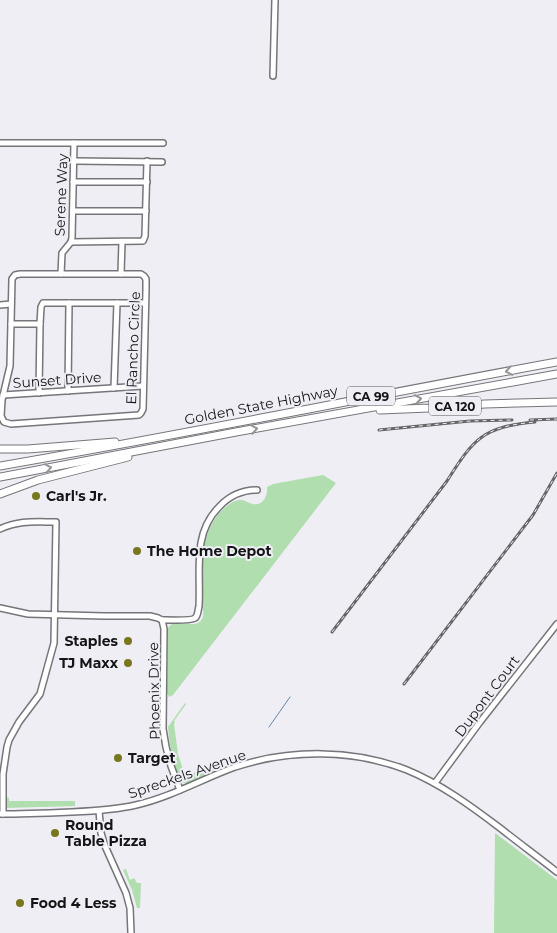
<svg xmlns="http://www.w3.org/2000/svg" width="557" height="933" viewBox="0 0 557 933" font-family="Montserrat,sans-serif">
<rect width="100%" height="100%" fill="#eeeef4"/>
<!-- green -->
<g fill="#b0deae">
<path d="M323,475L336,483L173,695L169,697L167,693L168,628C178,614 194,632 202,619C205,614 202,607 202,601C202,572 199,540 217,516C222,510 230,502 238,500C244,499 247,503 253,504C263,506 268,496 267,487L273,484Z"/>
<path d="M185,703L186,704L174,721L175,722L174,724L178,754L185,776L212,766L213,770L211,773L189,783C186,783 184,784 181,781C173,773 169,739 168,727Z"/>
<polygon points="5,779 6,779 6,797 9,798 9,801 75,801 75,806 4,808"/>
<polygon points="495,833 557,880 557,933 494,933"/>
<polygon points="126,869 130,880 134,878 137,883 141,883 140,908 137,908 132,890 123,870"/>
</g>
<g fill="none" stroke-linecap="round" stroke-linejoin="round">
<!-- stream -->
<polyline stroke="#6686aa" stroke-width="1" points="269,727 290,697"/>
<!-- minor casing -->
<g stroke="#75757a" stroke-width="8">
<g id="minor">
<polyline points="273,76 275,0"/>
<polyline points="0,143 163,143"/>
<polyline points="74,161 162,162"/>
<polyline points="73,182 147,182"/>
<polyline points="73,211 146,211"/>
<polyline points="71,242 143,241 145,236 147,161"/>
<polygon points="20,274 141,274 144,276 146,279 146,290 143,409 141,413 139,415 11,424 4,422 1,416 2,400 10,366 12,279 15,275"/>
<polyline points="61,274 62,253 71,242 72,238 74,143"/>
<polyline points="121,274 122,242"/>
<polyline points="0,305 11,304"/>
<polyline points="11,324 40,324"/>
<polyline points="114,388 117,303"/>
<polyline points="68,391 69,303"/>
<polyline points="39,393 40,324 41,307 43,303 145,303"/>
<polyline points="3,395 143,386"/>
<path d="M0,529C19,520 35,522 56,522L54,643L40,694L19,722L9,740L7,747L3,774V814"/>
<polyline points="0,608 28,614 104,616 150,616 158,618 162,620"/>
<path d="M162,620C168,620 192,621 195,618C198,616 198,610 199,606C201,571 192,534 219,507C229,496 242,490 257,490"/>
<polyline points="162,620 164,629 163,729 166,747 171,766 180,790"/>
<polyline points="435,783 480,722 557,624"/>
<polyline points="99,811 101,833 105,846 126,893 130,908 131,933"/>
<path d="M0,814C24,814 48,813 72,812C94,811 115,810 136,805C171,797 202,779 235,767C290,749 353,749 407,770C441,784 471,806 500,828C519,843 538,857 557,872"/>
</g>
</g>
<!-- highway casing -->
<g stroke="#75757a" stroke-width="9">
<g id="highway">
<polyline points="380,410 429,408 485,404 557,402"/>
<polyline points="0,449 28,449 115,442"/>
<path d="M0,466C186,434 371,396 557,362"/>
<polyline points="0,477 236,432 557,374"/>
<polyline points="0,494 38,480 128,457"/>
</g>
</g>
<!-- minor -->
<use href="#minor" stroke="#fff" stroke-width="5"/>
<!-- highway -->
<use href="#highway" stroke="#fff" stroke-width="7"/>
<!-- rail casing -->
<g stroke="#656467" stroke-width="3">
<g id="rail">
<polyline points="530,420 557,419"/>
<polyline points="379,430 470,421 512,420"/>
<path d="M332,632L447,481C474,438 483,427 535,422"/>
<polyline points="404,684 533,515 557,473"/>
</g>
</g>
<!-- rail -->
<use href="#rail" stroke="#eeeef4" stroke-width="1" stroke-dasharray="4" stroke-linecap="butt"/>
</g>
<!-- one-way arrows -->
<defs><path id="oneway-chevron" d="M-2-3.5L2.5 0L-2 3.5" fill="none" stroke-width="1.6" stroke-linecap="round" stroke-linejoin="round" transform="scale(1.25)"/></defs>
<g stroke="#969596">
<use href="#oneway-chevron" transform="translate(509 371) rotate(170)"/>
<use href="#oneway-chevron" transform="translate(418 399) rotate(-10)"/>
<use href="#oneway-chevron" transform="translate(254 429) rotate(-10)"/>
<use href="#oneway-chevron" transform="translate(48 468) rotate(-11)"/>
</g>
<!-- markers -->
<g fill="#78771d" stroke="#eeeef4" stroke-width="2">
<circle cx="36" cy="496" r="5"/>
<circle cx="137" cy="551" r="5"/>
<circle cx="128" cy="641" r="5"/>
<circle cx="128" cy="663" r="5"/>
<circle cx="118" cy="758" r="5"/>
<circle cx="55" cy="833" r="5"/>
<circle cx="20" cy="903" r="5"/>
</g>
<g text-anchor="middle" dominant-baseline="central" stroke-width="4" stroke-linejoin="round" paint-order="stroke">
<!-- shield labels -->
<g fill="#eeeef4" stroke="#565559" stroke-width="1">
<rect x="347" y="386.5" width="48" height="19" rx="4"/>
<rect x="429" y="396.5" width="52" height="19" rx="4"/>
</g>
<g font-size="12" font-weight="bold" fill="#151416">
<text x="371" y="396">CA 99</text>
<text x="455" y="406">CA 120</text>
</g>
<!-- street labels -->
<g font-size="14" fill="#151416" stroke="#eeeef4">
<text transform="translate(61 195) rotate(-88)">Serene Way</text>
<text transform="translate(133 348) rotate(-88)">El Rancho Circle</text>
<text transform="translate(57 380) rotate(-4)">Sunset Drive</text>
<text transform="translate(261 405) rotate(-11)">Golden State Highway</text>
<text transform="translate(154 691) rotate(-91)">Phoenix Drive</text>
<text transform="translate(487 696) rotate(-53)">Dupont Court</text>
<text transform="translate(187 774) rotate(-19)">Spreckels Avenue</text>
</g>
<!-- poi labels -->
<g font-size="14" font-weight="bold" fill="#151416" stroke="#eeeef4" text-anchor="start">
<text x="46" y="496">Carl's Jr.</text>
<text x="147" y="551">The Home Depot</text>
<text x="118" y="641" text-anchor="end">Staples</text>
<text x="118" y="663" text-anchor="end">TJ Maxx</text>
<text x="128" y="758">Target</text>
<text x="65" y="825">Round<tspan x="65" dy="16">Table Pizza</tspan></text>
<text x="30" y="903">Food 4 Less</text>
</g>
</g>
</svg>
